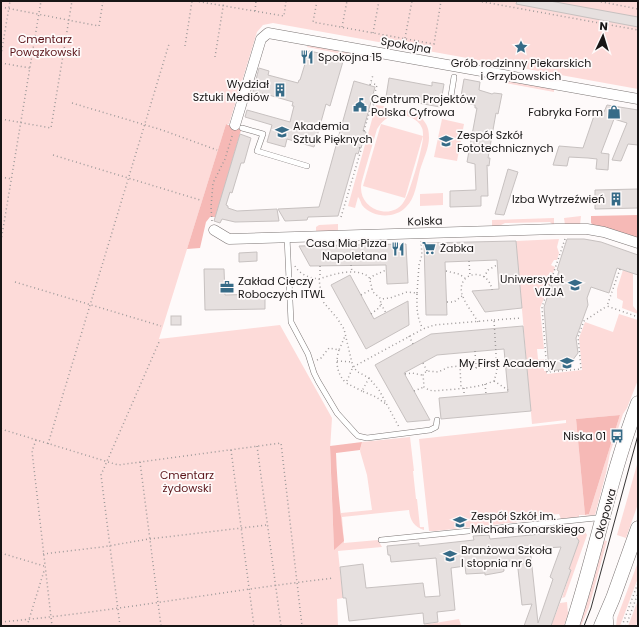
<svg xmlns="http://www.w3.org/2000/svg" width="639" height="627" viewBox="0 0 639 627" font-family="Poppins,sans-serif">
<rect width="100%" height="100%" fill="#fefafa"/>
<!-- green -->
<g fill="#fddbd9" fill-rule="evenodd">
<path d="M1,1H638V89L273,23L263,25L257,32L229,124H226L159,339L280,325L332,418L330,450L334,550L341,513L372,510L367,475L360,451L362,442L410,437L414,471H413L416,499H417L420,527H424V530C414,527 410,520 409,510L342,517L344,543L378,540L382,547L338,551L343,598L337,599L338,626H1Z"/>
<polygon points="308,45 353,53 352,56 307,47"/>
<polygon points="505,80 554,89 554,92 505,83"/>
<path d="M376,105L384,106L382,114C397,109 414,107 424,121C428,126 429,131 429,138C429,148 423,160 420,170C417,182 415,199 406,207C395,219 372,218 362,205C361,203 360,199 358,197L355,208L348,206ZM397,114C406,115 418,118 422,128C423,130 423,134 423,137C423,146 409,197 403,203C398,210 389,213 381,211C370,209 361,200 361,188C361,182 364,175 365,170C369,156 373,143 377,129C382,121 388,116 397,114Z"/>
<polygon points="442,119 464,124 457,161 434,157"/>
<polygon points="381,124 423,136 405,198 363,186"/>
<polygon points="443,193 443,205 420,206 420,194"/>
<polygon points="581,216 580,225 565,225 564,218"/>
<polygon points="554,218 554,226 550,222 505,223 497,227 492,226 492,220"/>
<polygon points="338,224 338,232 316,231 316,227 319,225"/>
<polygon points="559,239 557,247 559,253 557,260 554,260 551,265 555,267 553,273 550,272 548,277 551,279 549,285 546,284 543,290 547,291 540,308 544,349 537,349 538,359 544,359 544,371 546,371 547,374 582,370 579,338 585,322 613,332 619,314 638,320 638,380 627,408 623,414 610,453 606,473 595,515 584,516 589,514 620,415 576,419 585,515 579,515 579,517 561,519 559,514 529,517 529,521 435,531 429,531 419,439 566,423 566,420 532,424 516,241"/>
<polygon points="623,270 633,273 633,306 638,312 638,314 622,308 623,301 617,298 617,289"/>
<polygon points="638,461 638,504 626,538 617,535"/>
<polygon points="584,530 587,535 565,597 562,598 571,570 569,569 579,541 575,536"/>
<polygon points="602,540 607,541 589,607 581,626 578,626"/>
<polygon points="638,562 638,578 620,626 616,626 617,618"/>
<polygon points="638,600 638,617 636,626 628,626"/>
<polygon points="567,602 568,614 564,626 551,626 560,603"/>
<polygon points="459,619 461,625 457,626 417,626"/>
</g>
<!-- forest -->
<g fill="#f6b9b6">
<polygon points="226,124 241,130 216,217 210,217 206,222 200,248 187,249"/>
<polygon points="638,215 638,239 593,225 591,223 591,216"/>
<polygon points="620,415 589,514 585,515 576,419"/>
<path d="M362,442L360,450L336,453C337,482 340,511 344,541L334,550L330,446Z"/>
</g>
<!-- building -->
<g fill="#e6e0df" stroke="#c7c1c0" fill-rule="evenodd">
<polygon points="517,1 550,1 638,17 638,27 516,4"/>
<polygon points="309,51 344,58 330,106 326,104 314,147 287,139 285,147 267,142 272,125 245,117 247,110 290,122 294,106 292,106 293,102 262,93 261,98 252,95 259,68 269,71 268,75 298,83 299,80 300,80"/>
<polygon points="389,78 432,86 432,82 444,84 440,107 386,97"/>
<polygon points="464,79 480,82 479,90 492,94 494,93 502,94 498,114 496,113 488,158 490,158 489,166 487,165 488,196 481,196 481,206 450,207 450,191 476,190 475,164 467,162 477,108 475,108 475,105 460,102"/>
<polygon points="354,81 375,87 363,131 366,132 361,148 360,148 358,154 356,153 338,216 308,217 307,220 285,221 278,209 319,207"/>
<polygon points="607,105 638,110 638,145 628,144 621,161 612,160 627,123 614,119 601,153 609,154 608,170 596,169 597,159 588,158 569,157 567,166 553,165 559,146 583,148 596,110 604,112"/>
<polygon points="240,134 251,138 244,163 241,163 232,193 230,192 226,205 228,206 228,208 237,211 277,209 279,221 235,222 222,219 220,223 214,221"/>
<polygon points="508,169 518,172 504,215 495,214"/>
<polygon points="638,189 638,208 595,209 595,190"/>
<polygon points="567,239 584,239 601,242 638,255 638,275 617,268 609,293 591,287 587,298 588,305 576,338 578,353 566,369 549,371 544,307 552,283 556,281 559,271 557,270"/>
<polygon points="516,241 522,308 485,312 472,291 499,289 497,260 445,262 447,315 426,315 424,243"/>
<polygon points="406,244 408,283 387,284 386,265 310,266 299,246"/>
<polygon points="257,252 257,261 239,262 239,253"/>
<polygon points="204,269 224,269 225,295 265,294 265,309 205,310"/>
<polygon points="350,275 374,319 408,301 409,325 366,349 331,285"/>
<rect x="171" y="316" width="10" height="9"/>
<polygon points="523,326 531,411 441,419 439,398 508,392 504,349 437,355 404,373 430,420 407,422 375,365 431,334"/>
<path d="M572,531L579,541L569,569L571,570L551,626H524L532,604L522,605L517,560L503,562L504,571L502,572L485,575V573L466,574L465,566L451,568L455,610L437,612L438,622L424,624L423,613L349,621L346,598H343L340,567L363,564L366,588L423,583L425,597L440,596L436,558L391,562L390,555H388L387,546L419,543V546L474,540L473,536L489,535L490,539ZM546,546V548L561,547L550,577L553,579L551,585L538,623L530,548Z"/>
</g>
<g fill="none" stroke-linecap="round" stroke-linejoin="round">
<!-- service casing -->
<g stroke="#7c7675" stroke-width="6">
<g id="service">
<polyline points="451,96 454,77"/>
<polyline points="242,128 263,134 257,151 307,166"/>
<polyline points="287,237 291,322 308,354 314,373 318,381 337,413 355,433 358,436 367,438 430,430 436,427 437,420"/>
<polyline points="381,540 596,518 602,520"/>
<polyline points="610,615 611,626"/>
</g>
</g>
<!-- minor casing -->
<g stroke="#7c7675" stroke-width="11">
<g id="minor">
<polyline points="235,125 261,39 268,33 638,99"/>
<polyline points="214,230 229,239 556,229 587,229 604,232 638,243"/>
</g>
</g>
<!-- secondary casing -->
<g stroke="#7c7675" stroke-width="15">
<g id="secondary">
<path d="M572,626C596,553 610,476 638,403"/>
<polyline points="601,626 613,598 638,528"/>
</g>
</g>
<!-- path -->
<g stroke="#9e9a9a" stroke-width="1.5" stroke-dasharray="1 3" stroke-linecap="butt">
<polyline points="195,1 284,16 286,1"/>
<polyline points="317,1 313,22 434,44 441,1"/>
<polyline points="478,1 638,30"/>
<polyline points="597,1 638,9"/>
<polyline points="1,7 99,26 103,1"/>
<polyline points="255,11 256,1"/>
<polyline points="342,27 347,1"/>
<polyline points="373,33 379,1"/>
<polyline points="405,38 412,1"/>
<polyline points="185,46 192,1"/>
<polyline points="1,55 10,1"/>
<polyline points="215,57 224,1"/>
<polyline points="1,63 30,68"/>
<polyline points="370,85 373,75"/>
<polyline points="72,103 162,130 217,150"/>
<polyline points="1,119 51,128 72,1"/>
<polyline points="364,131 370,110 372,109 376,98 374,96 377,85 371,83"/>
<polyline points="53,155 200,200"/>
<polyline points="1,177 12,179"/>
<polyline points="341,217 361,150 359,147"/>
<polyline points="212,221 211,207 213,183 225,159 233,133"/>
<polyline points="565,239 542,307 547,372 581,369 578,337 584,321 607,306"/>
<polyline points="1,241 41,1"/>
<polyline points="469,261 470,276"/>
<polyline points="351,265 352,272"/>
<path d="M295,266C300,275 310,278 319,279L321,293L324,303L337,318L344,329L353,367L358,372L369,378L379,390L399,427"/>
<polyline points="320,266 320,278"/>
<polyline points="620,269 607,306 638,317"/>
<polyline points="446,271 459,274 465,278"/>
<polyline points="484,277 488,270 497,265"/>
<path d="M319,279C334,274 356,267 369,277L373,292L381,299L390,298L407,292L417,293C417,307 416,316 423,329"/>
<polyline points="370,279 373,276 386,270"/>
<polyline points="15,282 161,326"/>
<polyline points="417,293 419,265 422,255 421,241"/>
<polyline points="361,295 372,289"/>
<polyline points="447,302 454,302 462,296"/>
<polyline points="381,304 386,313"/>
<polyline points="371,314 380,307 381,299"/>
<polyline points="494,320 521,318"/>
<path d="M478,322C473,313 465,304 462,294C456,272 488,266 492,290"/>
<polyline points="409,336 413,344"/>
<path d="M339,350C335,362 337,374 346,383"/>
<polyline points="475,351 476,368"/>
<polyline points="317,360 321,358 329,348 339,350 345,336"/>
<polyline points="337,361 352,362"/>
<polyline points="423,363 427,371"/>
<polyline points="460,366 475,368 497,366"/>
<polyline points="405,374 412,373 422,375"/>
<polyline points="369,378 362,391 376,397 386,404"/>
<polyline points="494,381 508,390"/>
<polyline points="485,384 486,394"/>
<polyline points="464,388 464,396"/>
<path d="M362,391L346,383L353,367L423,329L434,325L494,320L497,371L494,381C475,389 453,389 433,391L429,390L424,387L423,374L427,371L438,372L449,367L460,366L461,388"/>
<polyline points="414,391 424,387"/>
<polyline points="1,429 118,465 281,443 302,626"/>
<polyline points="36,440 32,451 52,626"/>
<polyline points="48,444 169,44"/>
<polyline points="257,446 281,626"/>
<polyline points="231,450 254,626"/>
<polyline points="140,462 161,626"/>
<polyline points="1,553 44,566"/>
<polyline points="43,554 102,547 149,539 267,525"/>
<path d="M1,622C112,612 222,591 334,578"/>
<polyline points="27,626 44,571"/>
<polyline points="120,626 101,475 159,342"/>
<polyline points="622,626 638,583"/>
<polyline points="626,626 638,593"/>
</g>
<!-- service -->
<use href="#service" stroke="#fff" stroke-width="5"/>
<!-- minor -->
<use href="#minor" stroke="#fff" stroke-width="10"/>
<!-- secondary -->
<use href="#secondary" stroke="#fff" stroke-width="14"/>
<!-- tram -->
<polyline stroke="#373535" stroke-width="1" points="584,626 591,608 638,435"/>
</g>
<!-- icons -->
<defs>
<g id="sight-bare" transform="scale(1.08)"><path d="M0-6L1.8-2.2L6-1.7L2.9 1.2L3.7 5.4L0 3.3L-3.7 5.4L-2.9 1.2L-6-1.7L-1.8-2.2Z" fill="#366b87" stroke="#fefafa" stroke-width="2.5" paint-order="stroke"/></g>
<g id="restaurant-bare" transform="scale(1.08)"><path d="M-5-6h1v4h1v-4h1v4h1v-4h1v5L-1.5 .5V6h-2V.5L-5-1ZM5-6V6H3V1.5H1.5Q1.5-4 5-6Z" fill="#366b87" stroke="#fefafa" stroke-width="2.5" paint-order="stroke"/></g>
<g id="building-bare" transform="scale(1.08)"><path d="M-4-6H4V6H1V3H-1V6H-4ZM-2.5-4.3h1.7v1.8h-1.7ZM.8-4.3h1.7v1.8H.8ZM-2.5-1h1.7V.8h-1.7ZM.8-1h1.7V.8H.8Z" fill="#366b87" stroke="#fefafa" stroke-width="2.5" paint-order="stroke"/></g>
<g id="civic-bare" transform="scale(1.08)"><path d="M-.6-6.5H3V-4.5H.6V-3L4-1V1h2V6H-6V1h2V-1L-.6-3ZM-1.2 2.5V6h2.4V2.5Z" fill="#366b87" stroke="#fefafa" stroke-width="2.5" paint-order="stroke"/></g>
<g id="shop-bare" transform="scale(1.08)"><path d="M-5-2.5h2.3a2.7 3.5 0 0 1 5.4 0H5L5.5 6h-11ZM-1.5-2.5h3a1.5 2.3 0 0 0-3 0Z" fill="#366b87" stroke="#fefafa" stroke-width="2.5" paint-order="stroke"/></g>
<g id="university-bare" transform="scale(1.08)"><path d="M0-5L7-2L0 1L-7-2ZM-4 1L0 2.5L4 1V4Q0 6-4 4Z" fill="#366b87" stroke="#fefafa" stroke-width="2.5" paint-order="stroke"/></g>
<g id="school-bare" transform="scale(1.08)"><path d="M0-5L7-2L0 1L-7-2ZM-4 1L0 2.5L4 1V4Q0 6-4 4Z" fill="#366b87" stroke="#fefafa" stroke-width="2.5" paint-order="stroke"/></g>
<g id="supermarket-bare" transform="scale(1.08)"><path d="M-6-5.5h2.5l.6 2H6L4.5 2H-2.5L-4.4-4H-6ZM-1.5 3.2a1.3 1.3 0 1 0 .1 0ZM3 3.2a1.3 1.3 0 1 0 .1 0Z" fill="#366b87" stroke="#fefafa" stroke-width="2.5" paint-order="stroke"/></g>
<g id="office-bare" transform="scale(1.08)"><path d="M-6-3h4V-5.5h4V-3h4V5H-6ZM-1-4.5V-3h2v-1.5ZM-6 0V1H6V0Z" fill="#366b87" stroke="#fefafa" stroke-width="2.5" paint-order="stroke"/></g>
<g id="bus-bare" transform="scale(1.08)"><path d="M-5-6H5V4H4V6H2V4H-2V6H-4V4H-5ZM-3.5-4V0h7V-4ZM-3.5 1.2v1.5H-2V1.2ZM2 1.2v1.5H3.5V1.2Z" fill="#366b87" stroke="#fefafa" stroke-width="2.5" paint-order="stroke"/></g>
</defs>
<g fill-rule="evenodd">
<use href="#sight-bare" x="521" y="47"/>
<use href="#restaurant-bare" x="307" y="57"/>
<use href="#building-bare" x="280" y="90"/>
<use href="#civic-bare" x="360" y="105"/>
<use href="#shop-bare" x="614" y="112"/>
<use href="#university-bare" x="282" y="132"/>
<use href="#school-bare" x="446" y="141"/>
<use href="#building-bare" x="616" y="199"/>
<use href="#supermarket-bare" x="429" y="248"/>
<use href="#restaurant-bare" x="398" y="249"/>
<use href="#university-bare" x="575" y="285"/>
<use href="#office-bare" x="227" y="287"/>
<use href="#school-bare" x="567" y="363"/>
<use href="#bus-bare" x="617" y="436"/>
<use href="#school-bare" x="460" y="522"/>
<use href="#school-bare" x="450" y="556"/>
</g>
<g text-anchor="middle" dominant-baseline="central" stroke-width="3.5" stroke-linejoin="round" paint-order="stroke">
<!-- park labels -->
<g font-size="11" fill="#5b151a" stroke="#fefafa">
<text x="45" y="39">Cmentarz<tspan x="45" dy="13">Powązkowski</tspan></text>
<text x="187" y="475">Cmentarz<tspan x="187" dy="13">żydowski</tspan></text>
</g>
<!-- street labels -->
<g font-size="11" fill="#181616" stroke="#fefafa">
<text transform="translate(406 45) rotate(10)">Spokojna</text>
<text transform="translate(425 221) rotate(-2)">Kolska</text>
<text transform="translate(605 514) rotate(-74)">Okopowa</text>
</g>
<!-- poi labels -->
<g font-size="11" fill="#181616" stroke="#fefafa" text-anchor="start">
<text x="318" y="57">Spokojna 15</text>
<text x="521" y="63" text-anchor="middle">Grób rodzinny Piekarskich<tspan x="521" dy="13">i Grzybowskich</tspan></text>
<text x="269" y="84" text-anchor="end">Wydział<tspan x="269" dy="13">Sztuki Mediów</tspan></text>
<text x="371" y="99">Centrum Projektów<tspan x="371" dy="13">Polska Cyfrowa</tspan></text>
<text x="603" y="112" text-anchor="end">Fabryka Form</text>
<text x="293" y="126">Akademia<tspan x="293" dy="13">Sztuk Pięknych</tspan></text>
<text x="457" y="135">Zespół Szkół<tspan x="457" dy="13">Fototechnicznych</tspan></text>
<text x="605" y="199" text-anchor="end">Izba Wytrzeźwień</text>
<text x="387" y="243" text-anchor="end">Casa Mia Pizza<tspan x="387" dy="13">Napoletana</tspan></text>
<text x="440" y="248">Żabka</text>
<text x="564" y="279" text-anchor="end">Uniwersytet<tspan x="564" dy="13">VIZJA</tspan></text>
<text x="238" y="281">Zakład Cieczy<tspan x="238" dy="13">Roboczych ITWL</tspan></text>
<text x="556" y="363" text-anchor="end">My First Academy</text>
<text x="606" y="436" text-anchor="end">Niska 01</text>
<text x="471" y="516">Zespół Szkół im.<tspan x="471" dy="13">Michała Konarskiego</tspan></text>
<text x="461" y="550">Branżowa Szkoła<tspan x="461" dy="13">I stopnia nr 6</tspan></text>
</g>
</g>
<!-- border -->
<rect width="639" height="627" fill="none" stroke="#181616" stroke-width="4"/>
<!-- north arrow -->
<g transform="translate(603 36) rotate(4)" stroke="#fefafa" stroke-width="3" paint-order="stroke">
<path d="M0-3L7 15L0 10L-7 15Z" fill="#181616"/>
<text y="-6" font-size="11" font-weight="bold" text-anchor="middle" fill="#181616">N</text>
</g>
</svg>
